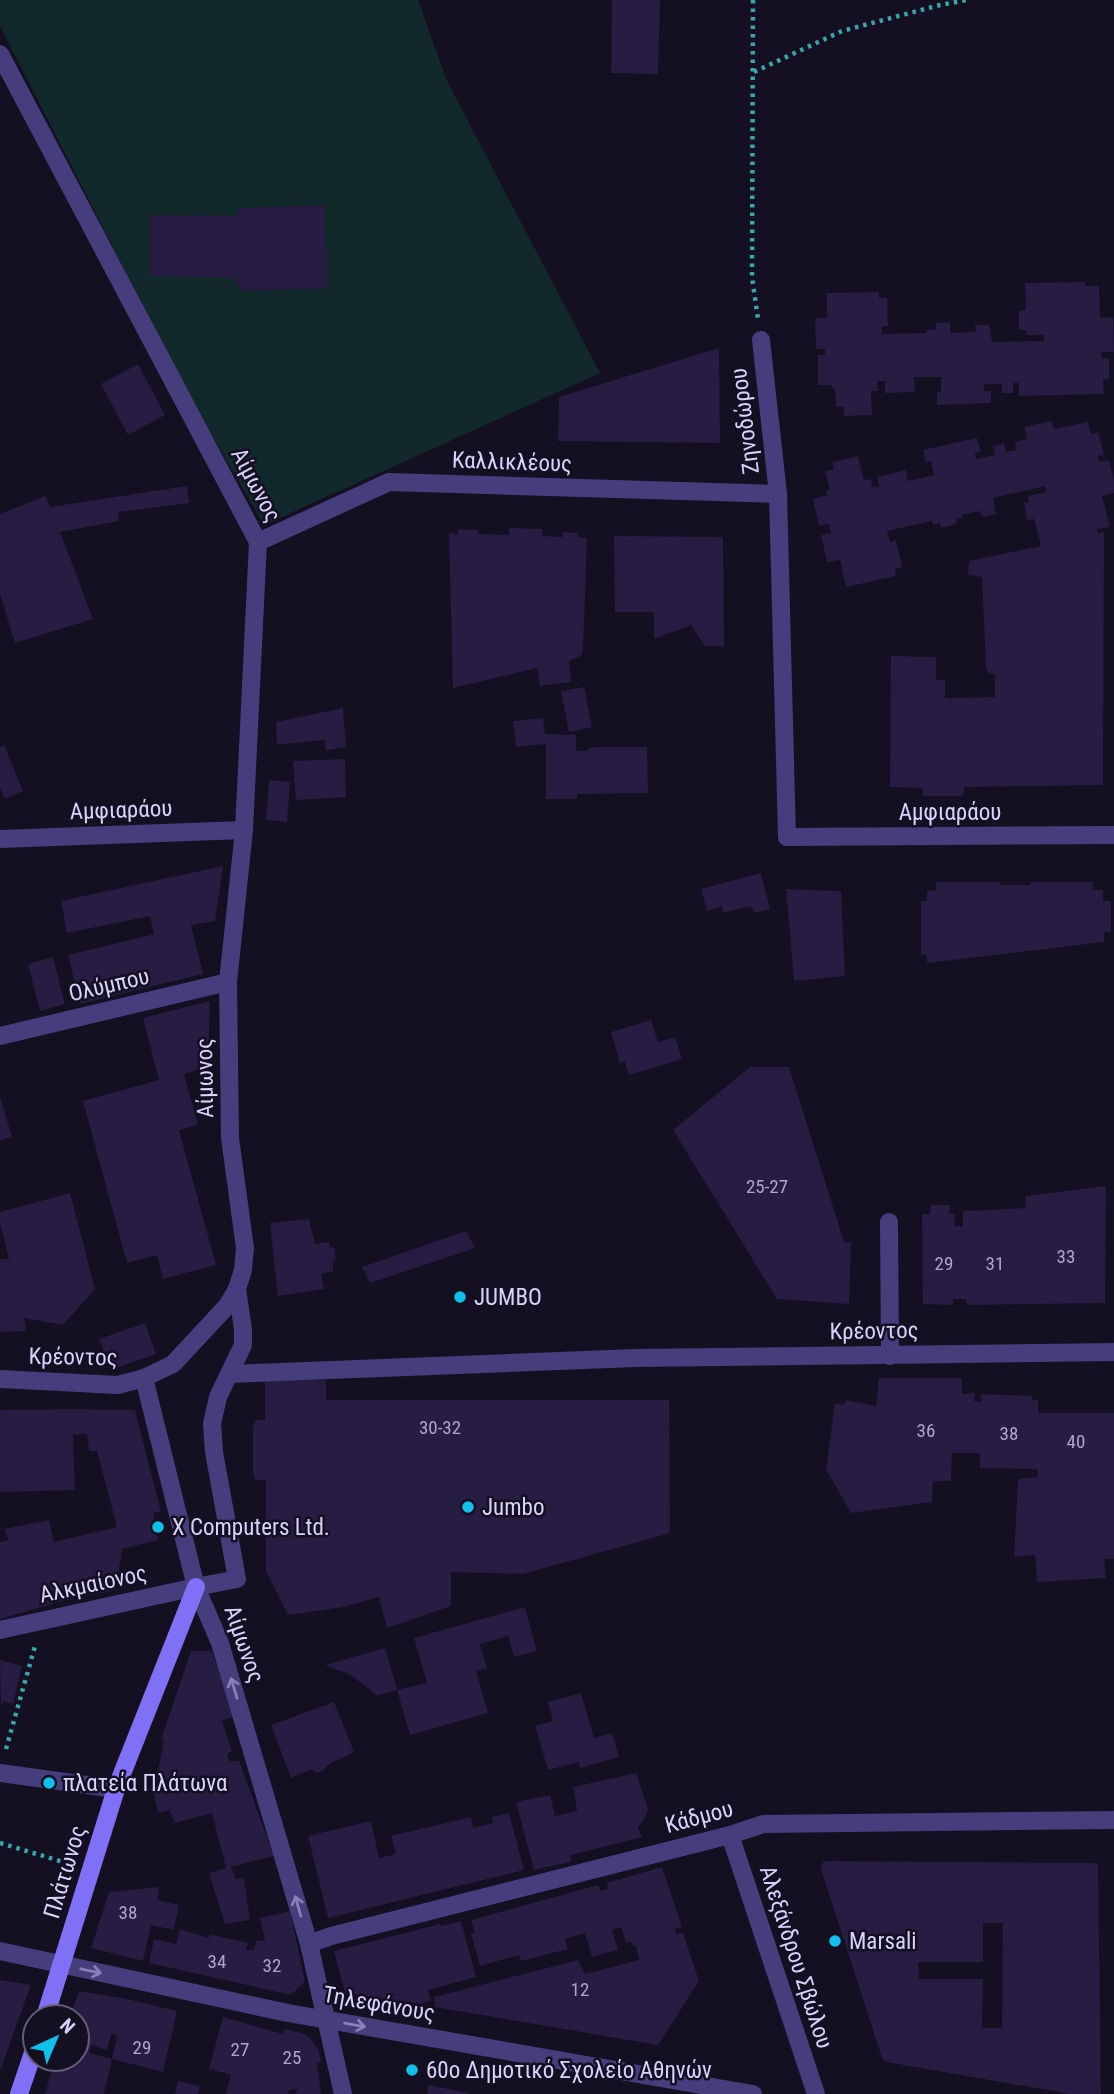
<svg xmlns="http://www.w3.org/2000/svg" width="1114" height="2094" viewBox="0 0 1114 2094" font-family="'Roboto Condensed',sans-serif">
<rect width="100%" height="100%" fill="#140f21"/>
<!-- green -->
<polygon fill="#12292b" points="0,0 418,0 447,81 600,373 264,525 188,394 0,26"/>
<!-- building -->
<g fill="#271c41" fill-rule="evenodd">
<polygon points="612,0 660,0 658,74 611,73"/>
<polygon points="324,205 328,288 242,291 233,278 150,276 150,215 236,216 239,208"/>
<polygon points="1085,282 1085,286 1099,286 1100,318 1113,317 1114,352 1101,352 1102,358 1109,358 1109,379 1103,380 1104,394 1019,396 1019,383 1013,383 1013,393 1002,393 1002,384 984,384 984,391 991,391 991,403 937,405 937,392 941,392 941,377 914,377 915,392 885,393 885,381 877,381 878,391 871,391 872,415 844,416 844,407 836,407 835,389 832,388 832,385 818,385 818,355 825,355 825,349 816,349 815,318 827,318 827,293 879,292 879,298 887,298 888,326 882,326 882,334 926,333 926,330 936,329 936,323 950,322 950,333 976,332 975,325 989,325 992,342 1044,341 1044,335 1027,335 1026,330 1019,330 1019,311 1026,310 1025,283"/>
<polygon points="719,348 720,443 558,441 559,397"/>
<polygon points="138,364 165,415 128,435 101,384"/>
<polygon points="1051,421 1054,429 1088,422 1091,434 1098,432 1104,455 1098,456 1099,462 1109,460 1114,481 1114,493 1102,496 1110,527 1097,529 1098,533 1104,532 1103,785 964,787 963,796 923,796 923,788 890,787 891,656 936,657 936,680 945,680 945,698 995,697 995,674 989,673 986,669 982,577 968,575 969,561 1041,546 1034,519 1027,520 1024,503 1029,502 1028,496 1046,492 1045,486 993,498 996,514 982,517 980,511 961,515 962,518 956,519 957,524 941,528 940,523 933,525 932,521 887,531 890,542 896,540 902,567 895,569 896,576 846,587 840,560 827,562 821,535 831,533 829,524 819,526 813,499 827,495 826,491 830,490 825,471 834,469 832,462 858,456 864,480 871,479 872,487 879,486 877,477 906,470 908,481 934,475 931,461 926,462 923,450 977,438 981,452 975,453 976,459 995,455 993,446 1004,443 1006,452 1016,450 1015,442 1027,439 1024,427"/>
<polygon points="187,486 189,503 118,512 119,521 60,532 93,619 15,643 0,594 0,514 45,496 50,507"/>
<polygon points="509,528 542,529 542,536 563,537 563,532 578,533 578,537 587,538 583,651 581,656 569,661 571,682 540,686 537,668 453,688 449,533 458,534 458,529 478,530 478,534 509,535"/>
<polygon points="614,536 723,537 724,646 705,646 691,625 654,639 654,612 615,612"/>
<polygon points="584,687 592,727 569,732 561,691"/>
<polygon points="343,708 346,747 326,750 324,740 277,745 276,722"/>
<polygon points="543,718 545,734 576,735 576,751 588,751 588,748 597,747 647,747 648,793 577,794 577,799 546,799 546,744 516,747 513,721"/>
<polygon points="4,745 23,791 5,799 0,788 0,747"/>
<polygon points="345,759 346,797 296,800 293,761"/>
<polygon points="269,780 290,782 287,822 266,820"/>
<polygon points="223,866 215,921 191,925 203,974 80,1004 68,955 154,934 150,916 67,933 61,901"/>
<polygon points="761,873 770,909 754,913 751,906 723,913 722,906 707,911 701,889"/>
<polygon points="936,882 1000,882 1000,885 1030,885 1030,882 1093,882 1093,890 1103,890 1103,901 1111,901 1111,932 1104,932 1104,942 927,963 927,955 921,954 921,901 927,901 927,891 936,890"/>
<polygon points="786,889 841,891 845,976 794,981"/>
<polygon points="53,957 65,1004 40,1011 28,964"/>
<polygon points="210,1001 208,1067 184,1074 198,1125 179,1130 216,1265 163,1279 157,1255 127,1263 83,1101 159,1080 143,1018"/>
<polygon points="651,1020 658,1042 675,1037 682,1059 629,1075 625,1061 620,1063 611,1032"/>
<polygon points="750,1067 789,1067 844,1242 851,1243 849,1304 777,1299 673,1130"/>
<polygon points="0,1097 12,1137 0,1140"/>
<polygon points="1106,1186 1105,1303 967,1305 966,1299 953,1299 953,1305 923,1304 922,1214 930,1214 931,1205 950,1205 949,1213 955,1214 954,1226 963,1227 963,1211 1026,1208 1025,1196"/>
<polygon points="70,1193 95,1289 63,1325 24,1318 26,1331 0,1332 0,1259 9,1259 0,1224 0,1212"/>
<polygon points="309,1219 315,1244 329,1242 331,1248 334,1247 336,1260 333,1260 333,1271 321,1274 324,1289 278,1296 270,1223"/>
<polygon points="466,1231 475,1248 370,1283 362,1267"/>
<polygon points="145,1323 156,1354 111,1370 99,1339"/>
<polygon points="879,1378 962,1378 962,1394 975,1393 974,1401 981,1402 981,1394 1032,1396 1032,1400 1038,1400 1038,1413 1114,1413 1114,1559 1104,1559 1106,1578 1037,1582 1035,1555 1014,1557 1018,1479 1038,1477 1037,1469 980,1468 980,1453 952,1453 951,1481 933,1481 932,1502 851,1513 826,1469 835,1403 844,1405 846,1400 876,1406"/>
<polygon points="265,1380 326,1380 326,1400 669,1400 670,1533 523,1574 451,1572 451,1606 387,1628 379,1597 344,1607 288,1615 266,1571 266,1479 256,1481 253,1473 253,1426 256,1420 265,1420"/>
<polygon points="72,1409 135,1410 161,1512 153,1513 158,1540 122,1549 116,1590 66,1600 0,1619 0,1542 9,1540 4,1529 49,1520 54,1542 117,1527 97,1451 89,1451 87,1434 73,1435 75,1490 0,1492 0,1410"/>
<polygon points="525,1607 537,1651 514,1657 508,1636 480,1644 487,1668 476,1671 488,1713 410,1735 397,1690 427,1683 414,1638"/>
<polygon points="385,1648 397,1690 376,1696 371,1690 349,1674 325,1665"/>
<polygon points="191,1651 212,1651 234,1717 222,1721 232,1751 227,1754 229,1761 239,1761 274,1856 231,1867 236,1879 244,1878 250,1920 225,1924 209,1873 226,1868 212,1813 175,1823 169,1810 158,1813 152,1783 156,1782 164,1738 161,1739"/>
<polygon points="0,1660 22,1666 13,1704 3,1701 1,1708"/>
<polygon points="581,1693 594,1738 612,1733 619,1757 580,1768 579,1762 548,1770 535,1726 553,1721 548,1702"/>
<polygon points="334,1702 354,1752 331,1763 321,1772 315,1772 312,1769 291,1778 271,1725"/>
<polygon points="636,1773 648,1809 646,1816 638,1828 642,1837 571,1855 571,1862 534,1870 516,1802 550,1795 555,1816 577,1811 573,1787"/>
<polygon points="509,1813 524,1870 328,1918 308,1836 371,1821 379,1858 396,1854 391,1836 471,1817 473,1828 493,1823 492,1817"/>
<path d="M827,1861L1098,1863L1101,2094H1070L886,2062L882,2058L821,1869L823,1862ZM983,1923H1003L1002,2028H982L983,1979H919L918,1962H983Z"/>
<polygon points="662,1867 682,1927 675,1929 676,1934 683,1933 699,1981 658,2045 435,2007 434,1997 578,1960 585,1974 639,1960 636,1945 633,1946 632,1942 626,1943 621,1927 612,1930 618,1950 592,1957 585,1933 565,1939 568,1949 521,1961 519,1955 480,1966 471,1934 475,1933 471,1920 598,1885 600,1891 608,1889 607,1883"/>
<polygon points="159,1887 157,1900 179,1905 174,1930 151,1925 143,1961 91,1948 109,1892"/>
<polygon points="290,1911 305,1981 291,1995 149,1963 154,1939 176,1944 180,1929 209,1938 209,1934 248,1943 246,1950 254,1950 256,1941 265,1940 260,1918"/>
<polygon points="461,1921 476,1977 428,1990 431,2001 420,2004 345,1993 334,1951 440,1924 441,1926"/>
<polygon points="0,1980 31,1985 1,2068 0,2068"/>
<path d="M79,1991L127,1999L177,2011L163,2072L112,2059L104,2094H45L55,2059H77V2017H70ZM111,2034L117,2035L112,2059L89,2053L92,2045L107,2050Z"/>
<polygon points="223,2017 283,2034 285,2029 305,2034 310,2038 319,2051 321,2062 317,2063 321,2094 296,2094 297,2089 289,2090 288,2094 226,2094 231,2075 209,2069"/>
<polygon points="178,2081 200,2086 198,2094 175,2094"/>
<polygon points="428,2085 469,2093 469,2094 427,2094"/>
</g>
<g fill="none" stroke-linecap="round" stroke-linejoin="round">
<!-- path -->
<g stroke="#37a7ac" stroke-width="4.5" stroke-dasharray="3.5 5" stroke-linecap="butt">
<polyline points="753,0 752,277 758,319"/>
<polyline points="754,72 842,31 940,5 967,0"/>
<polyline points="6,1749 35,1646"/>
<polyline points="0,1843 70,1864"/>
</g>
<!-- lane -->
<g stroke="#463d7d" stroke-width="18">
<polyline points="0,1036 228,982"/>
<polyline points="229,1374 635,1358"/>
<polyline points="196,1587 237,1579 214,1452 212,1424 218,1397 243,1345 243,1329 237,1289"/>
</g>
<!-- street -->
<g stroke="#463d7d" stroke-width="18">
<polyline points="0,54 258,542 244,830 228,982 230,1138 245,1248 243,1270 237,1289 227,1306 173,1364 144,1378 196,1587 220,1643 309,1944 343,2094"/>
<polyline points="761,340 778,494 787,837 1114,835"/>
<polyline points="258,542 389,482 778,494"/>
<polyline points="0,839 244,830"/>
<polyline points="889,1222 890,1356"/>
<polyline points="635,1358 1114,1352"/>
<polyline points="0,1379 118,1385 144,1378"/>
<polyline points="0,1630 196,1587"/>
<polyline points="0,1773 116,1789"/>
<polyline points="730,1835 816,2094"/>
<polyline points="309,1944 331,1936 730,1835 763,1824 1114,1820"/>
<polyline points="0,1951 288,2013 753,2094"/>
</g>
<!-- secondary -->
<g stroke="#8070f5" stroke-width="18">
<polyline points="45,2017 116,1789 196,1587"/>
<polyline points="19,2094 35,2047"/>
</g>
</g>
<!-- one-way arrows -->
<defs><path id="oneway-shaft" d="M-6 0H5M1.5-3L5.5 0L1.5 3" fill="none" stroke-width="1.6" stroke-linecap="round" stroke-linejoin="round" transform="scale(1.75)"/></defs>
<g stroke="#8980b6">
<use href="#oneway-shaft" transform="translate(234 1688) rotate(-107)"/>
<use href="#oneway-shaft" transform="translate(298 1906) rotate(-106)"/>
<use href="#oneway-shaft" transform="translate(91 1971) rotate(12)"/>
<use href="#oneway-shaft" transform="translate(355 2025) rotate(10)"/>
</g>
<!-- markers -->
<g fill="#10bfea" stroke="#140f21" stroke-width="2.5">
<circle cx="460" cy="1297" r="7"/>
<circle cx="468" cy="1507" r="7"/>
<circle cx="158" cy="1527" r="7"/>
<circle cx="49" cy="1783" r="7"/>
<circle cx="835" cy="1941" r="7"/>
<circle cx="412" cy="2070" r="7"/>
</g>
<g text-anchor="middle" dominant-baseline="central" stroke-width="5" stroke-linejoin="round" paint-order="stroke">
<!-- number labels -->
<g font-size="19" fill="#aea4cd">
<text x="767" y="1186">25-27</text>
<text x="1066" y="1256">33</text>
<text x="944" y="1263">29</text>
<text x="995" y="1263">31</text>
<text x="440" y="1427">30-32</text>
<text x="926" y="1430">36</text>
<text x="1009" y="1433">38</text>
<text x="1076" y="1441">40</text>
<text x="128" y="1912">38</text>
<text x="217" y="1961">34</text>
<text x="272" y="1965">32</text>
<text x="580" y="1989">12</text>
<text x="142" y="2047">29</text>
<text x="240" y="2049">27</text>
<text x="292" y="2057">25</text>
</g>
<!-- street labels -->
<g font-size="23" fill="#dbd2fc" stroke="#140f21">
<text transform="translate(745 421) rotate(-97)">Ζηνοδώρου</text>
<text transform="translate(512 462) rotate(2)">Καλλικλέους</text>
<text transform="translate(256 485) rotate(62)">Αίμωνος</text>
<text transform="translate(121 810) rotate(-2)">Αμφιαράου</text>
<text x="950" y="812">Αμφιαράου</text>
<text transform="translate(109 985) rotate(-13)">Ολύμπου</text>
<text transform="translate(205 1078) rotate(-91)">Αίμωνος</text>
<text transform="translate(874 1331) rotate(-1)">Κρέοντος</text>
<text transform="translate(73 1357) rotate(1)">Κρέοντος</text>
<text transform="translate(93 1584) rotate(-12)">Αλκμαίονος</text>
<text transform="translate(244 1644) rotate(71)">Αίμωνος</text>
<text transform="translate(699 1817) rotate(-15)">Κάδμου</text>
<text transform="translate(65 1872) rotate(-73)">Πλάτωνος</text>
<text transform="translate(796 1957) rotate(72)">Αλεξάνδρου Σβώλου</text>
<text transform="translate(379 2004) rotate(10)">Τηλεφάνους</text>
</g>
<!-- poi labels -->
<g font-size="23" fill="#dbd2fc" stroke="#140f21" text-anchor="start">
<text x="474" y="1297">JUMBO</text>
<text x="482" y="1507">Jumbo</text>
<text x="172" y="1527">X Computers Ltd.</text>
<text x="63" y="1783">πλατεία Πλάτωνα</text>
<text x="849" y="1941">Marsali</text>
<text x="426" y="2070">60ο Δημοτικό Σχολείο Αθηνών</text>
</g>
</g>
<!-- north arrow -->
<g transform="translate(56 2038) rotate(44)"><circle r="33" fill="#140f21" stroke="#645d79" stroke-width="2"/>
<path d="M0-5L12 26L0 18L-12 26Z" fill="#10bfea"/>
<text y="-10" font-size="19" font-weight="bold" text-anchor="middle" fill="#dbd2fc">N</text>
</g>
</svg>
